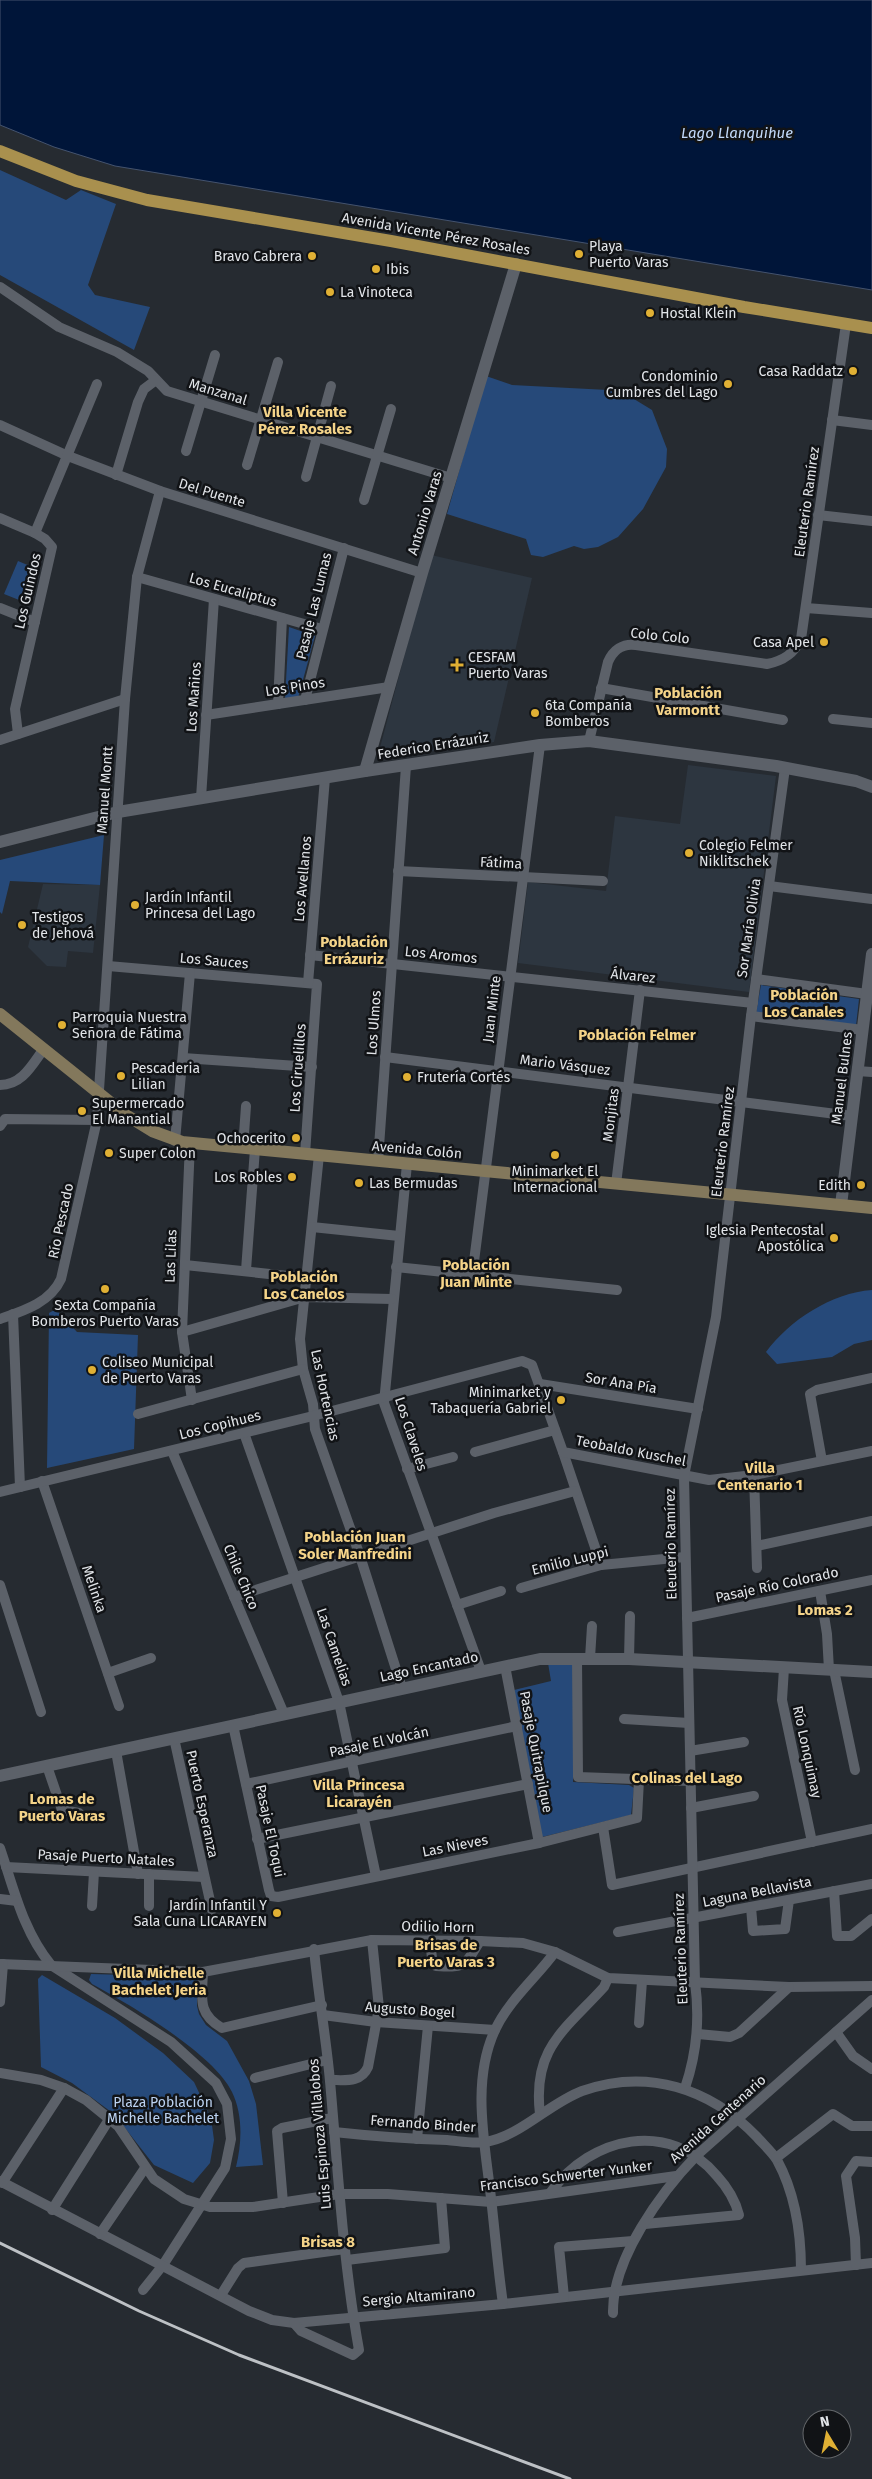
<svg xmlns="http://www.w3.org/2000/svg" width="872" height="2479" viewBox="0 0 872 2479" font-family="'Fira Sans',sans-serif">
<rect width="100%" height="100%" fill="#262b31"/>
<!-- built -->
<g fill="#2d3640">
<polygon points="431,555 532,578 494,742 377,759"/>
<polygon points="688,765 776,776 749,992 518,963 528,882 606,891 615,816 680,824"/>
<polygon points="43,884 100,885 93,953 68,951 66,967 47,966 28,947"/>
</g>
<!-- green -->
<g fill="#264979">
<polygon points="0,170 66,200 81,190 116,204 88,285 95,295 150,307 134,350 0,275"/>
<polygon points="486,376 512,385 608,390 634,399 652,410 667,449 666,467 643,509 618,537 598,547 584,549 574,546 543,557 531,555 526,539 447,514"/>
<polygon points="18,561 37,569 24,602 4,594"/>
<polygon points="289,627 315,636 298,698 285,699"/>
<polygon points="104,835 100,885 10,881 2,914 0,912 0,860"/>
<polygon points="761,985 859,999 856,1026 756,1013"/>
<path d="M872,1290V1340L854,1344L832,1357L777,1364L766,1352C790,1320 831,1293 872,1290Z"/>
<polygon points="56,1309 77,1332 138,1335 134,1449 47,1468 49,1313"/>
<polygon points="548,1663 573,1663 573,1782 629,1785 634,1788 631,1815 542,1837 514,1690 551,1681"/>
<path d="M91,1974L197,1977V2006L199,2014L206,2025L227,2041L249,2081L256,2104L263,2165L236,2167C242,2142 243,2115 232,2092C214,2054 129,2004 92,1984L89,1980Z"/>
<polygon points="42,1975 115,2018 163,2053 194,2082 211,2118 214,2140 210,2163 193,2183 154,2165 114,2114 72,2083 41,2067 38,1979"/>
</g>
<!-- water -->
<polygon fill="#001539" stroke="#44536e" points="0,0 872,0 872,290 115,166 54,147 0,125"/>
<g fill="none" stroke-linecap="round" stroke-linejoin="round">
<!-- minor -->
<g stroke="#5c6169" stroke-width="10">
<polyline points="0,287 59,327 117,352 148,371 167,391 451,478"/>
<polyline points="832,420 872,425"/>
<polyline points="0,425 68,456 160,491 422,573"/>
<polyline points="186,451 215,355"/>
<polyline points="247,465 278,362"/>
<polyline points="116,475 138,402 144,389 156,380"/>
<polyline points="306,477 331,386"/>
<polyline points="364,500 391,409"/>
<polyline points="818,515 872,521"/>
<polyline points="0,518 35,533"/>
<polyline points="137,577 322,629"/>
<polyline points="0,608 35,622"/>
<polyline points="806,608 872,613"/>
<polyline points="601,688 783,720"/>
<polyline points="305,700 344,548"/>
<polyline points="278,704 282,618"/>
<polyline points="206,715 389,687"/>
<polyline points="833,719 872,723"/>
<polyline points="18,734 15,709 52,547 45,539 35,533 97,384"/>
<polyline points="0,740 125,699"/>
<path d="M589,741L608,662C613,650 623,643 636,645L767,664C783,661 794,654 801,639L846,324"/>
<polyline points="201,798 214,599"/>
<polyline points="398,871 603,881"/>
<polyline points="769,886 872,899"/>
<polyline points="310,955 753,1003"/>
<polyline points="108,966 317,984 305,1154"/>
<polyline points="756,979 867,994"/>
<polyline points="308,983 325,778"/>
<polyline points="751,1016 863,1030"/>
<polyline points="385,1057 852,1116"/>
<polyline points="183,1058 312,1067"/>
<polyline points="857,1071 872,1072"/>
<path d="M0,1085C22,1085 32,1065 43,1050"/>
<polyline points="0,1126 5,1119 97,1120"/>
<polyline points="175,1141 190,973"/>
<polyline points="190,1143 182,1332 192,1400"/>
<polyline points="243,1148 246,1106"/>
<polyline points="319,1155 300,1339 303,1369 313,1404 315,1429 360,1556 402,1688"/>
<polyline points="378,1161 406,766"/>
<polyline points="407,1164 384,1403 481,1671"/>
<polyline points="616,1184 640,990"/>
<polyline points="312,1227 399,1236"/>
<polyline points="185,1265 307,1278"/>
<polyline points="396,1267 617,1290"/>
<polyline points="246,1270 255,1149"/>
<polyline points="472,1277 540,745"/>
<polyline points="13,1314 20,1487"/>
<path d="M0,1319C23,1311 50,1303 61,1279L97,1120L125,699L137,577L160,491"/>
<polyline points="182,1332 305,1297 392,1299"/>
<polyline points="540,1384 698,1409"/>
<polyline points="138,1414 303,1369"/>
<polyline points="244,1433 339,1702 376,1876"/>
<polyline points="172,1451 284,1714"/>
<polyline points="475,1452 555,1430"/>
<polyline points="563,1452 601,1565"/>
<polyline points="822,1461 810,1394 817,1390 872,1378"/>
<polyline points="407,1469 453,1457"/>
<polyline points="754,1475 757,1568"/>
<polyline points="42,1481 119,1706"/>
<polyline points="0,1492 313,1416 522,1361 532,1365 563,1452 709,1480 754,1475 872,1451"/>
<polyline points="757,1546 872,1521"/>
<polyline points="0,1585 41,1712"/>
<polyline points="521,1588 601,1565 685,1557"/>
<polyline points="820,1591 827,1634 829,1670"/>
<polyline points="234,1597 494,1513 575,1491"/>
<polyline points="457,1605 501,1591"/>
<polyline points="687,1618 872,1580"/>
<polyline points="577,1658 578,1777 690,1781"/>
<polyline points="590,1658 592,1626"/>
<polyline points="629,1659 630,1616"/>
<polyline points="505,1666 539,1843"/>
<polyline points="784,1668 782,1700 812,1842"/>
<polyline points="834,1670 855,1770"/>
<polyline points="108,1673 151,1658"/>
<polyline points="624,1719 689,1723"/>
<polyline points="233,1725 269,1890 271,1896 278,1897 539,1843 637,1818 639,1780"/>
<polyline points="174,1738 212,1910"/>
<polyline points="116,1751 138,1874"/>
<polyline points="690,1751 744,1742"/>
<polyline points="47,1766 62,1810 79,1813"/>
<polyline points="246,1784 517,1726"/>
<polyline points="691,1808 754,1796"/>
<polyline points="603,1827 612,1885 872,1829"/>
<polyline points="257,1839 528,1784"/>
<path d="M0,1848C14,1889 23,1931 51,1965L171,2042L216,2083L227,2104L231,2139L225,2168L163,2265L143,2290"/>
<polyline points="6,1867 204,1877"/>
<polyline points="834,1891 837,1936 851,1936 872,1919"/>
<polyline points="0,1899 17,1901"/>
<polyline points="92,1906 94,1872"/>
<polyline points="149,1906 149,1874"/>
<polyline points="751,1907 753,1931 785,1929 789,1900"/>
<polyline points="618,1932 872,1884"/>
<path d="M430,1940L432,1958L436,1966C467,1968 464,1966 480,1941"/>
<polyline points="0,1964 203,1972 372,1940 480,1941 523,1943 555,1952 608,1978 789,1987 872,1986"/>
<path d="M203,1972C202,1998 197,2013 222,2028L322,2005"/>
<polyline points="0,2002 3,1964"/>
<polyline points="323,2015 376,2022 495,2030"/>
<polyline points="639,2023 642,1981"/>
<polyline points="836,2032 853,2056 872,2069"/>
<polyline points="698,2034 730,2037 739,2033 789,1987"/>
<polyline points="0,2073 41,2080 64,2088 86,2100 118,2126 154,2179 184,2199 210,2207 253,2207 339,2194 388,2194 491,2202 676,2176"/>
<polyline points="255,2078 327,2060"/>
<path d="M330,2080C345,2080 361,2083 368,2067L379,2008L372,1940"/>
<path d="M685,2088C697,2053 700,2019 695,1982L684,1476L716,1317L751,1016L785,768"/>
<path d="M540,2114C532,2048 565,2030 604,1987L608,1978"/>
<path d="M334,2132C371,2136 409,2139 447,2140C459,2141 473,2144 485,2142C521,2136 548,2104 582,2091C647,2068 710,2088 757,2137C763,2144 772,2152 777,2160C795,2193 801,2232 801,2270"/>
<polyline points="417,2139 428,2026"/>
<polyline points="776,2158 833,2114 852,2126 872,2126"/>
<polyline points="0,2181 249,2311 272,2320 294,2323 503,2304 872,2263"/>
<polyline points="2,2183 64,2088"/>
<path d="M551,2192C591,2136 670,2119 717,2176C728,2188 735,2199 739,2215L645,2224"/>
<polyline points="283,2203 277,2131 282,2128 332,2118"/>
<polyline points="52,2210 110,2118"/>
<polyline points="100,2234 145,2168"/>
<polyline points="347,2260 445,2248 441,2198"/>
<polyline points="856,2265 855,2238 846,2176 856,2161 872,2162"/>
<polyline points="221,2295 238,2268 244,2263 345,2249"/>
<polyline points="564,2297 559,2247 633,2241"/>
<path d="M503,2304C498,2269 495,2233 491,2198C485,2143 471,2082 495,2030C509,2000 536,1978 555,1952"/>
<path d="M613,2313C612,2259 661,2192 697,2155L872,2000"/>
<path d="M294,2323L301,2331L353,2355L359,2350C343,2261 338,2171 330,2081C326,2037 318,1993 314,1949"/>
</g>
<!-- tertiary -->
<g stroke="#5c6169" stroke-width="12">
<polyline points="365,771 422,573 516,264"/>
<polyline points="0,842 118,812 365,771 540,745 589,741 776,766 856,781 872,787"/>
<polyline points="841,1205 872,954"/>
<polyline points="0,1776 540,1659 629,1659 872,1672"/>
</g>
<!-- secondary -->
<polyline stroke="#83785c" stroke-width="12" points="0,1014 126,1115 152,1131 182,1142 872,1208"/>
<!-- primary -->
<polyline stroke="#a9904e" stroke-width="12" points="0,151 76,181 147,200 391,241 744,307 872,328"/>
<!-- rail -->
<polyline stroke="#bdc1c5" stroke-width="3" points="0,2243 139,2311 239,2355 570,2479"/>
</g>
<!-- markers -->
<g fill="#e0b034" stroke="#111316" stroke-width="2">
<circle cx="579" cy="254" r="5"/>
<circle cx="312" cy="256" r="5"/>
<circle cx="376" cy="269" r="5"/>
<circle cx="330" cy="292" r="5"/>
<circle cx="650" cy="313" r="5"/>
<circle cx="853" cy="371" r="5"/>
<circle cx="728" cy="384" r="5"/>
<circle cx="824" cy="642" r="5"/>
<path d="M454.5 657.5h5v5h5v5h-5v5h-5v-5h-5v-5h5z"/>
<circle cx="535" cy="713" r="5"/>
<circle cx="689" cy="853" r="5"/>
<circle cx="135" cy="905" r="5"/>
<circle cx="22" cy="925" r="5"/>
<circle cx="62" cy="1025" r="5"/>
<circle cx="121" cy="1076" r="5"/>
<circle cx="407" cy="1077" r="5"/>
<circle cx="82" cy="1111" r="5"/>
<circle cx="296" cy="1138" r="5"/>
<circle cx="109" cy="1153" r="5"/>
<circle cx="555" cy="1155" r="5"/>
<circle cx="292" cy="1177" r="5"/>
<circle cx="359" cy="1183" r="5"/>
<circle cx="861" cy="1185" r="5"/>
<circle cx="834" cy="1238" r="5"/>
<circle cx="105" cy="1289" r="5"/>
<circle cx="92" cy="1370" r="5"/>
<circle cx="561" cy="1400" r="5"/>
<circle cx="277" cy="1913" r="5"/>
</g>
<g text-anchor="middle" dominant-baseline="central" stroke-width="5" stroke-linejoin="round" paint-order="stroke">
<!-- street labels -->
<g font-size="14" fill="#e1e4e8" stroke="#111316">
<text transform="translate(436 234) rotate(10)">Avenida Vicente Pérez Rosales</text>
<text transform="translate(218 392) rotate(17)">Manzanal</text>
<text transform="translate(212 493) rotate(17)">Del Puente</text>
<text transform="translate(807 502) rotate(-82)">Eleuterio Ramírez</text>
<text transform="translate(425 513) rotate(-73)">Antonio Varas</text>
<text transform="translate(233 590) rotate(16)">Los Eucaliptus</text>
<text transform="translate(28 591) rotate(-77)">Los Guindos</text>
<text transform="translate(314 606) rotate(-76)">Pasaje Las Lumas</text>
<text transform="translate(660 636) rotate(6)">Colo Colo</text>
<text transform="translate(295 687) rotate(-9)">Los Pinos</text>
<text transform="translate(194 697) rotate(-86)">Los Mañios</text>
<text transform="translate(433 746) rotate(-9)">Federico Errázuriz</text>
<text transform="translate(105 790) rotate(-86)">Manuel Montt</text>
<text transform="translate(501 863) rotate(3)">Fátima</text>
<text transform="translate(303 879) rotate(-85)">Los Avellanos</text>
<text transform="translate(749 928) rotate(-82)">Sor María Olivia</text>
<text transform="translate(441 955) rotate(6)">Los Aromos</text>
<text transform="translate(214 961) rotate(5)">Los Sauces</text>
<text transform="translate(633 976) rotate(6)">Álvarez</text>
<text transform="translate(492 1009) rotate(-83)">Juan Minte</text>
<text transform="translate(374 1023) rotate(-86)">Los Ulmos</text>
<text transform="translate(565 1065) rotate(7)">Mario Vásquez</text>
<text transform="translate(298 1068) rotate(-86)">Los Ciruelillos</text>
<text transform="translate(842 1078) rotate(-83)">Manuel Bulnes</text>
<text transform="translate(611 1115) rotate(-83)">Monjitas</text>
<text transform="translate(723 1142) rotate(-83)">Eleuterio Ramírez</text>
<text transform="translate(417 1150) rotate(5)">Avenida Colón</text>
<text transform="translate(61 1221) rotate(-78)">Río Pescado</text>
<text transform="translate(171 1256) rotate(-88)">Las Lilas</text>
<text transform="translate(621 1383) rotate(9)">Sor Ana Pía</text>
<text transform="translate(325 1395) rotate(78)">Las Hortencias</text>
<text transform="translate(220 1425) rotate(-14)">Los Copihues</text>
<text transform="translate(411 1434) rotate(72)">Los Claveles</text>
<text transform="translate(631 1451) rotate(11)">Teobaldo Kuschel</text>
<text transform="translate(671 1544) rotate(-91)">Eleuterio Ramírez</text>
<text transform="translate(570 1561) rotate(-14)">Emilio Luppi</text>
<text transform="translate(241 1577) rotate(67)">Chile Chico</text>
<text transform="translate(777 1585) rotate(-12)">Pasaje Río Colorado</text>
<text transform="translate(94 1589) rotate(71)">Melinka</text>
<text transform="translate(334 1647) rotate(71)">Las Camelias</text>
<text transform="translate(429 1667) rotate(-12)">Lago Encantado</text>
<text transform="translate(379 1742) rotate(-12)">Pasaje El Volcán</text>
<text transform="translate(536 1752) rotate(79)">Pasaje Quitrapilque</text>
<text transform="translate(807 1752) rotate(78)">Río Lonquimay</text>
<text transform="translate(202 1804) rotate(78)">Puerto Esperanza</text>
<text transform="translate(270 1831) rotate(78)">Pasaje El Toqui</text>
<text transform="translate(455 1846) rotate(-11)">Las Nieves</text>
<text transform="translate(106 1858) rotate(3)">Pasaje Puerto Natales</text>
<text transform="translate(757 1892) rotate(-11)">Laguna Bellavista</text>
<text transform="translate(438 1927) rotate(1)">Odilio Horn</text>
<text transform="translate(681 1949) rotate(-92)">Eleuterio Ramírez</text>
<text transform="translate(410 2010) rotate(4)">Augusto Bogel</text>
<text transform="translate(718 2119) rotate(-42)">Avenida Centenario</text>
<text transform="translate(423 2124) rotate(4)">Fernando Binder</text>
<text transform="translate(320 2134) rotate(-95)">Luis Espinoza Villalobos</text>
<text transform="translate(566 2176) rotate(-7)">Francisco Schwerter Yunker</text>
<text transform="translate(419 2297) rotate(-5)">Sergio Altamirano</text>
</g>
<!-- poi labels -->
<g font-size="14" fill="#e1e4e8" stroke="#111316" text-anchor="start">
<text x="589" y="246">Playa<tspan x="589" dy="16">Puerto Varas</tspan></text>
<text x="302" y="256" text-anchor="end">Bravo Cabrera</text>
<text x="386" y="269">Ibis</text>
<text x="340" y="292">La Vinoteca</text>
<text x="660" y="313">Hostal Klein</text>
<text x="843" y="371" text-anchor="end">Casa Raddatz</text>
<text x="718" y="376" text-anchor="end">Condominio<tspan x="718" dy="16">Cumbres del Lago</tspan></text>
<text x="814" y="642" text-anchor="end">Casa Apel</text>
<text x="468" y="657">CESFAM<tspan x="468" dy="16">Puerto Varas</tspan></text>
<text x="545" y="705">6ta Compañía<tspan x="545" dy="16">Bomberos</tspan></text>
<text x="699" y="845">Colegio Felmer<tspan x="699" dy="16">Niklitschek</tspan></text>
<text x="145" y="897">Jardín Infantil<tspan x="145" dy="16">Princesa del Lago</tspan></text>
<text x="32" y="917">Testigos<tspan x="32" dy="16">de Jehová</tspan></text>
<text x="72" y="1017">Parroquia Nuestra<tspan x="72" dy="16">Señora de Fátima</tspan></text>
<text x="131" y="1068">Pescaderia<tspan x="131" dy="16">Lilian</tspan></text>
<text x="417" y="1077">Frutería Cortés</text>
<text x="92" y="1103">Supermercado<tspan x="92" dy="16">El Manantial</tspan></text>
<text x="286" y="1138" text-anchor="end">Ochocerito</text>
<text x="119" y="1153">Super Colon</text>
<text x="555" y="1171" text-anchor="middle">Minimarket El<tspan x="555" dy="16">Internacional</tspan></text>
<text x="282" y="1177" text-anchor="end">Los Robles</text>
<text x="369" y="1183">Las Bermudas</text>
<text x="851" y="1185" text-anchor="end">Edith</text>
<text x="824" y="1230" text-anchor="end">Iglesia Pentecostal<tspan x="824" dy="16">Apostólica</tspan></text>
<text x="105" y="1305" text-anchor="middle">Sexta Compañía<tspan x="105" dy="16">Bomberos Puerto Varas</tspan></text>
<text x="102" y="1362">Coliseo Municipal<tspan x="102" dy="16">de Puerto Varas</tspan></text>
<text x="551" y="1392" text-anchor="end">Minimarket y<tspan x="551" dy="16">Tabaquería Gabriel</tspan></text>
<text x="267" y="1905" text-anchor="end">Jardín Infantil Y<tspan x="267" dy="16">Sala Cuna LICARAYEN</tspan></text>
</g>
<!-- park labels -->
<g font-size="14" fill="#bbd2f1" stroke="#111316">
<text x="163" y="2102">Plaza Población<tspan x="163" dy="16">Michelle Bachelet</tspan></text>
</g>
<!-- water labels -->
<g font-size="15" font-style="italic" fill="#c3dafa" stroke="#111316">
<text x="737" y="133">Lago Llanquihue</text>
</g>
<!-- neighbourhood labels -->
<g font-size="15" font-weight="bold" fill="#f5d489" stroke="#111316">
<text x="305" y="412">Villa Vicente<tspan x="305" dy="17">Pérez Rosales</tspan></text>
<text x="688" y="693">Población<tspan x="688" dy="17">Varmontt</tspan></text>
<text x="354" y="942">Población<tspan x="354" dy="17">Errázuriz</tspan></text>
<text x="804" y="995">Población<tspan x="804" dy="17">Los Canales</tspan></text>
<text x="637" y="1035">Población Felmer</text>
<text x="476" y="1265">Población<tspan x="476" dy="17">Juan Minte</tspan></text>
<text x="304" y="1277">Población<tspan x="304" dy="17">Los Canelos</tspan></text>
<text x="760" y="1468">Villa<tspan x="760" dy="17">Centenario 1</tspan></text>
<text x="355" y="1537">Población Juan<tspan x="355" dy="17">Soler Manfredini</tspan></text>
<text x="825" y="1610">Lomas 2</text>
<text x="687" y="1778">Colinas del Lago</text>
<text x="359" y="1785">Villa Princesa<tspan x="359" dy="17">Licarayén</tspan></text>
<text x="62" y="1799">Lomas de<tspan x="62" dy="17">Puerto Varas</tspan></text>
<text x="446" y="1945">Brisas de<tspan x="446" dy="17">Puerto Varas 3</tspan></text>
<text x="159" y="1973">Villa Michelle<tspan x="159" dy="17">Bachelet Jeria</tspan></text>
<text x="328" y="2242">Brisas 8</text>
</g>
</g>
<!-- north arrow -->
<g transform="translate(827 2434) rotate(350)"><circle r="24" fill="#111316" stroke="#64676a"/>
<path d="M0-4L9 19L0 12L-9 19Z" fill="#e0b034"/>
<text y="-8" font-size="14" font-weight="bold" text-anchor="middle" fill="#e1e4e8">N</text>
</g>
</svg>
